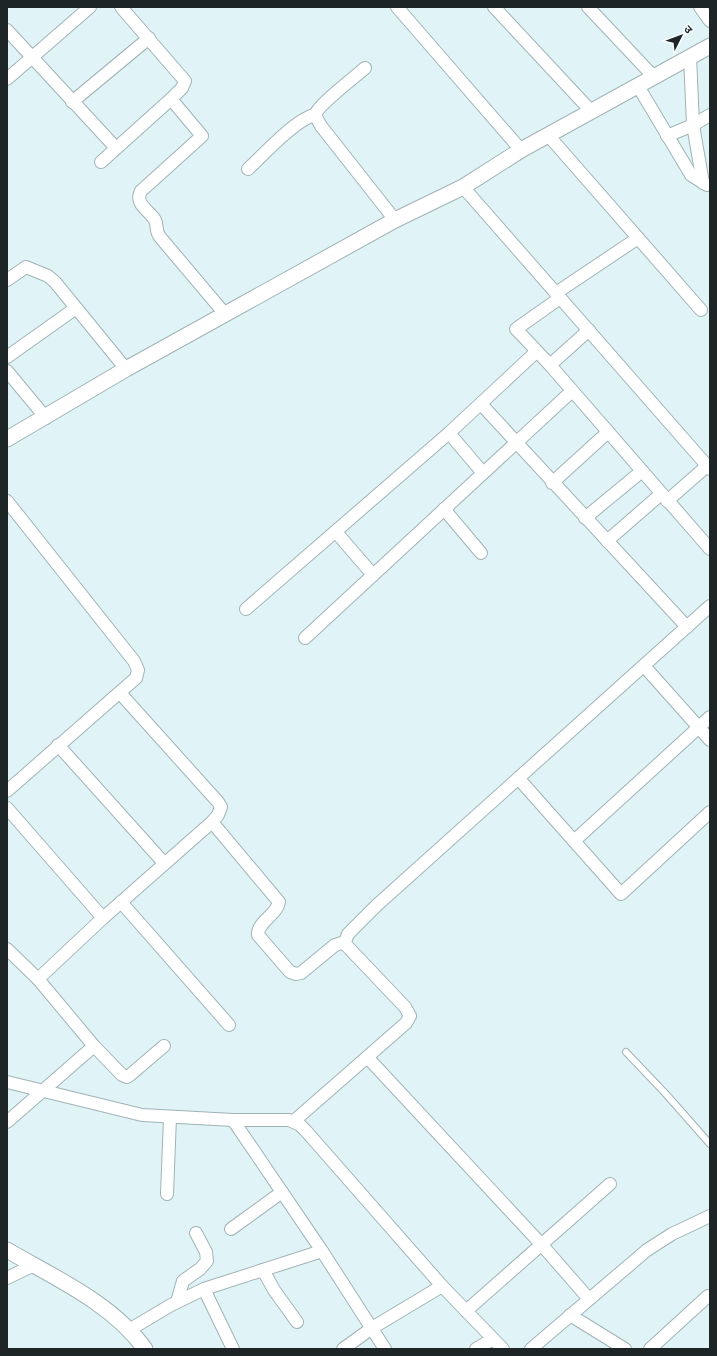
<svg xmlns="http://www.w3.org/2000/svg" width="717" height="1356" viewBox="0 0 717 1356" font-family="Karla,'Noto Sans Devanagari',sans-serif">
<rect width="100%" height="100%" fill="#e0f3f7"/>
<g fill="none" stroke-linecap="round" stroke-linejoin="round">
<!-- service casing -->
<g stroke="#a0b3b6" stroke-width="8">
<polyline id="service" points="626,1052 665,1093 710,1144"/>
</g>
<!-- minor casing -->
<g stroke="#a0b3b6" stroke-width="14">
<g id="minor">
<polyline points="397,7 521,150"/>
<polyline points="494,7 591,111"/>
<polyline points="588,7 653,76"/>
<polyline points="700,7 710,21"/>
<polyline points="7,30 116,148"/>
<polyline points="690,56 693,125 703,183"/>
<path d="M365,68C355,77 318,105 315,115L321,126L395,220"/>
<polyline points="7,79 90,7"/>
<polyline points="638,86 691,175 707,185"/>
<path d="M171,99L202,136L141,191C134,204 149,210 155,220C158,226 155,231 160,237L225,314"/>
<polyline points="72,102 149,38"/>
<polyline points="548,135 701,310"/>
<polyline points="667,136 693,125 710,115"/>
<polyline points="101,162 171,99 182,88 185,81 121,7"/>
<path d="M248,169C263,155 297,118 315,115"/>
<polyline points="463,187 710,469"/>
<polyline points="7,280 26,267 48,276 55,282 126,369"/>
<polyline points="556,293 638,238"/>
<polyline points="560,298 516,329 550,365 710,549"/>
<polyline points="7,357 76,308"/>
<polyline points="550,365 589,330"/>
<polyline points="7,371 46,418"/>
<polyline points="481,404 687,627"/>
<polyline points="449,433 483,473"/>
<polyline points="552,483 608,432"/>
<polyline points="7,501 134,661 138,670 136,678 7,791"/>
<polyline points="667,501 707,466"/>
<polyline points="444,509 481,553"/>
<polyline points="585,518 642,471"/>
<polyline points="336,532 373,575"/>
<polyline points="607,541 661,494"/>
<polyline points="246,609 449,433 536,352"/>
<polyline points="305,638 572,391"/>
<polyline points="644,666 710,740"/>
<polyline points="58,745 164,863"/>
<polyline points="519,779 621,894 710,812"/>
<polyline points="7,808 103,918"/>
<path d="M212,822L279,902C277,915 257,922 258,935L290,972L296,974L301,973L335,945L345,942"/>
<polyline points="574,841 710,717"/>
<polyline points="121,902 229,1025"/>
<polyline points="7,949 38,979 94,1046 122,1075 127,1077 130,1075 164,1046"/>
<polyline points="38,979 103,918 212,822 218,815 221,807 218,802 120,693"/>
<polyline points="368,1058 541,1244 589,1299"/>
<polyline points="7,1082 142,1115 233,1120 289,1120 300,1125 306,1131 442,1286 503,1349"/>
<polyline points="233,1120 322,1251 385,1349"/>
<polyline points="294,1121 406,1023 410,1016 405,1007 346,945 345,942 348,934 377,905 710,606"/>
<polyline points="7,1122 94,1046"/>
<polyline points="167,1194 170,1117"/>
<polyline points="231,1229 282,1192"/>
<polyline points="263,1270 274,1290 297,1322"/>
<polyline points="7,1278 34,1265"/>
<polyline points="204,1289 233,1349"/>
<polyline points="177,1302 183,1281 200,1269 207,1261 206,1252 196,1233"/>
<polyline points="466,1311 610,1184"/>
<polyline points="570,1315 625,1349"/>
<polyline points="129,1330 171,1305 204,1289 322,1251"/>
<polyline points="343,1349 372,1328 442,1286"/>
<polyline points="476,1349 493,1339"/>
<polyline points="531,1349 647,1250 672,1234 710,1216"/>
<polyline points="650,1349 708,1296"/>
</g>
</g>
<!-- tertiary casing -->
<g stroke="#a0b3b6" stroke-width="17">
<g id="tertiary">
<polyline points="7,439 126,369 395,220 463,187 521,150 710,46"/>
<path d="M7,1250C55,1278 112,1303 145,1349"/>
</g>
</g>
<!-- service -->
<use href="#service" stroke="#fff" stroke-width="6"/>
<!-- minor -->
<use href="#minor" stroke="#fff" stroke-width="12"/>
<!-- tertiary -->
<use href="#tertiary" stroke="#fff" stroke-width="15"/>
</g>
<!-- border -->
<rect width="717" height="1356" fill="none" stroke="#1e2526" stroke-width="16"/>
<!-- north arrow -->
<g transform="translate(681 36) rotate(48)" stroke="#f9fdfe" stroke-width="3" paint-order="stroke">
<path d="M0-3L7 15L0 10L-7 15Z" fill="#1e2526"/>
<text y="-6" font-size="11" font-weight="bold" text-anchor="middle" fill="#1e2526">उ</text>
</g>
</svg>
